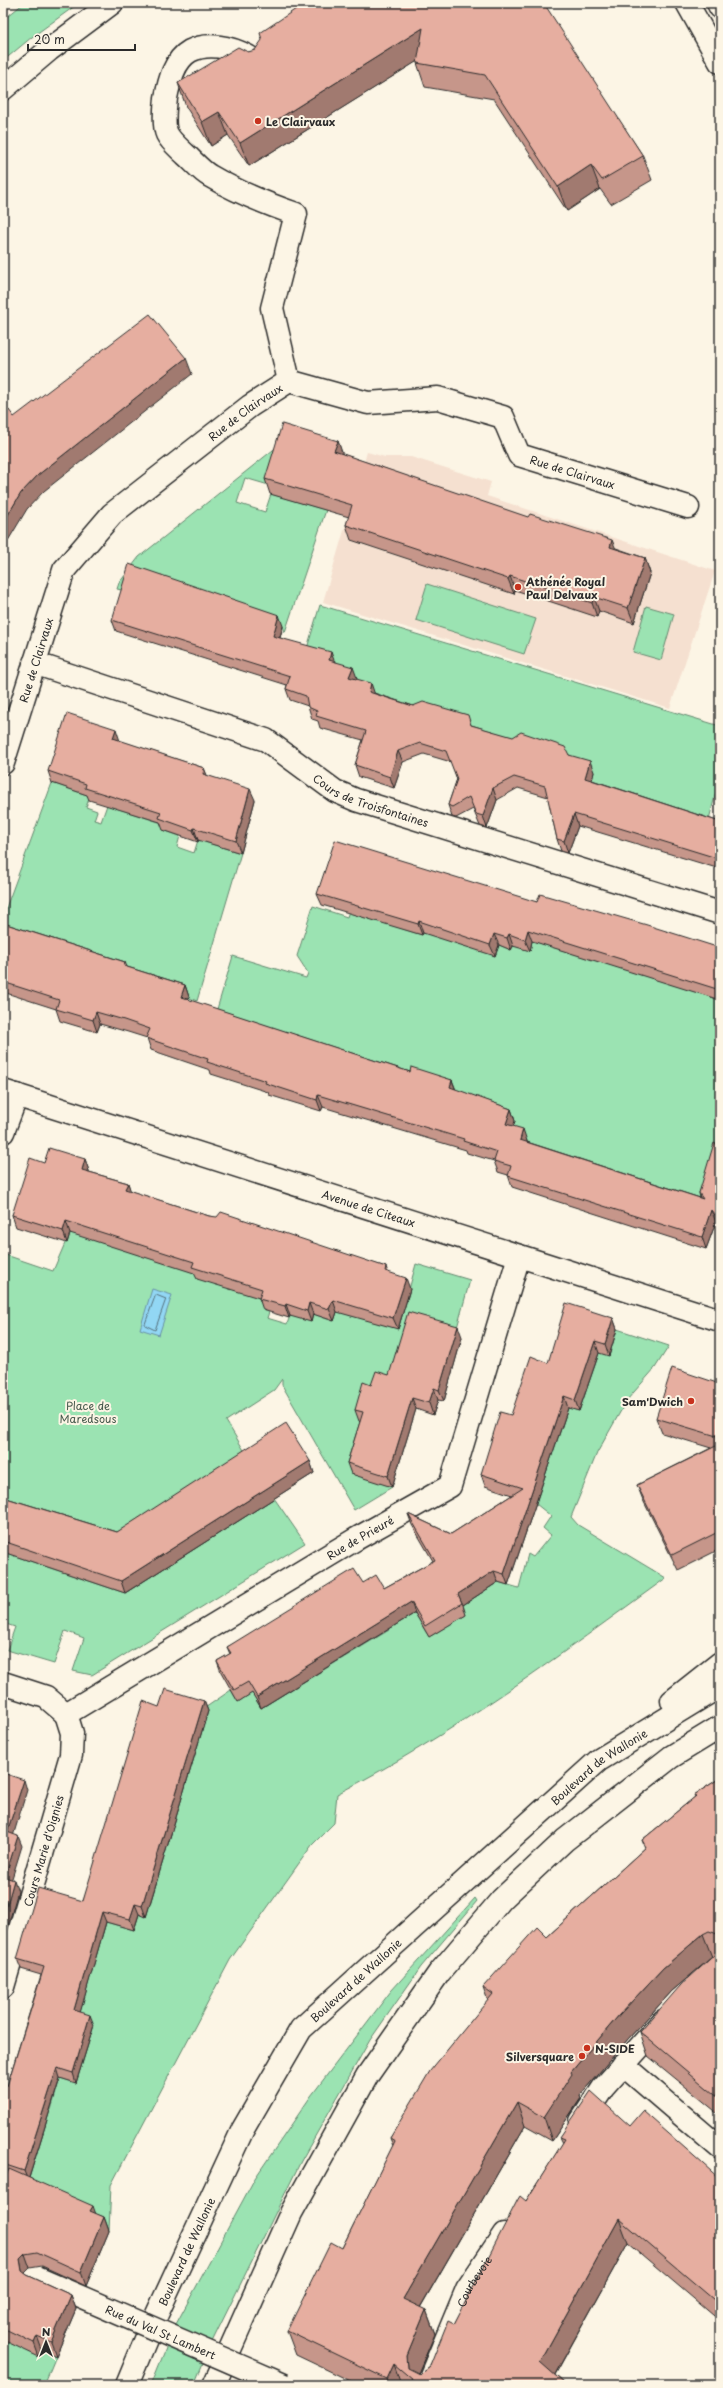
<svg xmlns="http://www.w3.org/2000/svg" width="723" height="2388" viewBox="0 0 723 2388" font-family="'Playpen Sans',sans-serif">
<rect width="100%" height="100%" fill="#fcf5e5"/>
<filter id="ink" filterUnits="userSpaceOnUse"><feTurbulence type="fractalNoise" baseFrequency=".025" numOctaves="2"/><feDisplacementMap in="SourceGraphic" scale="8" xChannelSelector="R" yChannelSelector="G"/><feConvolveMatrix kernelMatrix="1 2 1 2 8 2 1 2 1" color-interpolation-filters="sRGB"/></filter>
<g filter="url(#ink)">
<!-- built -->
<polygon fill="#f5e0d0" points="367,452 385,457 411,457 491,482 487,496 715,571 670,708 323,602"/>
<!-- green -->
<g fill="#9be3b2" stroke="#63876e">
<polygon points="24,3 79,3 32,37 3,61 3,20"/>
<polygon points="288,438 272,486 245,478 237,503 265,512 271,494 326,510 285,632 283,626 117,589 119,583 139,557"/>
<polygon points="427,584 536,619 524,654 416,620"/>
<polygon points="320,605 720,726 720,777 707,827 417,717 305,655"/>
<polygon points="646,606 674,614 661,660 633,652"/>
<polygon points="52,783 90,796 86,807 97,811 94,820 101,822 107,805 165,824 163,830 180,836 177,847 194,853 198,840 241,853 197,1001 3,924 3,916"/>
<polygon points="313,906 347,917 350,908 375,920 422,935 426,925 495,956 499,945 511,950 513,946 533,941 720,999 720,1155 706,1209 510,1136 515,1121 214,1019 233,956 306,978 308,973 297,956"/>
<polygon points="72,1227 269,1293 263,1310 269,1312 267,1318 287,1324 290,1316 313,1314 333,1321 337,1311 399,1326 416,1264 470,1280 455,1335 367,1424 392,1487 354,1510 282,1385 282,1379 274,1390 226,1421 250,1460 132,1537 3,1506 3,1254 53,1271"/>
<path d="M617,1329L669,1346L655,1368L627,1400L597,1453L571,1517L578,1525L666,1578C560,1655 454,1734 337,1794L334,1823L312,1845L230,1960L111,2185L109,2231L13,2177L49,2110H51L60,2078L76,2083L77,2020L106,1922L134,1930L139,1914L146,1916L169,1838L202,1710L231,1690L238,1702L252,1693L261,1708L389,1630L411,1607L429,1637L466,1615L462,1605L498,1582L519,1588L528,1554L533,1557L551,1535L543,1528L551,1516L536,1504L557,1404L579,1411L588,1385L595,1351L609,1355Z"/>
<polygon points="274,1498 305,1543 92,1675 73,1671 84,1638 65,1631 54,1664 7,1650 15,1627 3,1623 3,1552 125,1593"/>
<polygon points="475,1898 477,1901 421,1967 370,2040 301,2161 210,2346 194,2385 151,2385 175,2326 255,2178 311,2096 391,1991"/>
<polygon points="3,2334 39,2356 42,2350 56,2356 44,2385 3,2385"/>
</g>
<!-- water -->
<polygon fill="#92d7f4" stroke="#6992a4" points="152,1289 172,1295 159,1335 140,1329"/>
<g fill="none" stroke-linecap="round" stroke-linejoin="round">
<!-- shore -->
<polygon stroke="#54707b" stroke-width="1" points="156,1295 166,1299 155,1330 145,1325"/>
<!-- minor casing -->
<g stroke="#2b2b2b" stroke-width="25">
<g id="minor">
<path d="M258,63C241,50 212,40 190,51C174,60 169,82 166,98C165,107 163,126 167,134C171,142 179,148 185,154C193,161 201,171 210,176C237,192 267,204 296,214L272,308L289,381"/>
<path id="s1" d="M34,663L266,740L335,791L356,800L720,913"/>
<path id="s2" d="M3,763L64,570L112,514L250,406L289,381L368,403L438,398L503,417L519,455L688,507"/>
<path id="s3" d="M3,1091L720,1320"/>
<polyline points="3,1132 17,1095"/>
<polyline points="3,1683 46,1697 66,1714"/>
<path id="s4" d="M66,1714L356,1539L450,1486L519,1256"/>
<path id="s5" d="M3,1987L71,1755L72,1733L66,1714"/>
<polyline points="623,2065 720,2148"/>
<polyline points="581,2121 603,2088 663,2021"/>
<path id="s6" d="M427,2385L467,2289L504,2234"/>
</g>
</g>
<!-- major casing -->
<g stroke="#2b2b2b" stroke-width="25">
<g id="major">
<polyline points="687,3 720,62"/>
<polyline points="718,3 720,7"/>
<polyline points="3,89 49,50 112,3"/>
<polyline points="672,1701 720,1663"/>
<path id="s7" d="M127,2385L151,2327L243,2129L301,2029L599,1760L720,1686"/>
<polyline points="214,2385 291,2213 367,2076 439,1973 502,1899 565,1840 671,1757 720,1727"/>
</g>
</g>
<!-- minor -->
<use href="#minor" stroke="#fcf5e5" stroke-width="22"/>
<!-- major -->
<use href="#major" stroke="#fcf5e5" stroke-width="22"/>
<!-- minor-bridge casing -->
<g stroke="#2b2b2b" stroke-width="25" stroke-linecap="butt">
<g id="minor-bridge">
<path id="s8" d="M37,2278L284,2385"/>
</g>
</g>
<!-- minor-bridge -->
<use href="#minor-bridge" stroke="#fcf5e5" stroke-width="22"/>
</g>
<!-- wall -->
<g fill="#c6968a" stroke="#2b2b2b">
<polygon points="541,3 643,156 652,180 611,204 600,189 567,211 494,99 425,87 417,63 417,61 249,166 228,135 211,146 186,107 178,83 248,52"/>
<polygon points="338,441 342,454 645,558 650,573 634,623 599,611 597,617 515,590 514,594 351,540 346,525 349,517 270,494 265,479"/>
<polygon points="112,620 283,626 280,638 335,661 357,678 356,679 374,693 471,725 569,755 594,772 592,780 720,822 720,869 578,826 568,853 561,851 557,839 548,797 518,788 497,800 487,828 480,826 473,809 456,818 452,817 448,805 457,779 451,762 424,754 403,762 394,788 359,777 355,765 363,740 320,728 318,721 312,719 308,706 290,700 286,689 287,685 116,631"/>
<polygon points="120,741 204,768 207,776 255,800 241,853 198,840 198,842 163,830 160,822 89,800 87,795 52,783 48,771"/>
<polygon points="317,894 537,902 720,948 720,1000 532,941 530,951 513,946 511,950 499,945 495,956 423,933 422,935 322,905"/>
<polygon points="3,923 125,962 127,967 185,985 189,997 188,1000 410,1072 452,1080 456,1090 511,1109 515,1121 513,1126 527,1141 527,1142 700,1198 699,1193 720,1140 720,1227 716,1222 706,1249 512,1187 508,1175 498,1172 494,1161 467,1153 466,1150 323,1107 321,1111 269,1095 268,1092 211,1074 210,1070 151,1050 147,1038 128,1032 100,1024 97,1032 60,1021 56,1009 3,992"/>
<polygon points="85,1159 89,1171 89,1172 128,1183 130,1191 209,1216 386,1267 388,1272 410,1289 398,1329 337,1312 334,1321 313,1314 311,1322 290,1316 289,1318 263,1310 259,1298 197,1279 194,1273 70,1233 67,1243 16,1227 12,1215 44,1163"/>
<polygon points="613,1318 617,1329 609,1356 599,1353 579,1411 568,1408 508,1585 498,1582 463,1605 466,1615 429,1637 415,1613 261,1708 252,1693 238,1702 221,1672 217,1661 230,1654 227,1647 363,1583 384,1588 433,1561 412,1525 408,1514 451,1534 512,1495 485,1486 481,1474 511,1415 548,1363"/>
<polygon points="462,1337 444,1401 438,1400 433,1415 416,1409 392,1487 351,1474 347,1463 360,1422 359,1421 355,1410 371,1385 389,1375"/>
<polygon points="720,1384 720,1549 678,1570 643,1500 637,1485 711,1448 662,1433 656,1418"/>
<polygon points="310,1461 314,1473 125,1593 3,1552 3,1497 117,1532"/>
<polygon points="204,1701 208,1711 146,1917 139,1914 134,1930 106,1922 80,2012 94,2025 76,2083 60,2078 29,2178 96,2214 104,2217 109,2231 86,2286 42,2266 30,2268 25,2273 27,2275 71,2295 76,2309 56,2356 42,2350 39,2357 3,2340 3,2183 6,2175 3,2174 3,2085 7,2086 41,1975 21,1969 17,1959 83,1901 159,1707"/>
<polygon points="720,1778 720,2115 648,2056 640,2032 712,1957 672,1991 628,2039 580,2095 581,2098 552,2141 525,2126 420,2308 426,2310 435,2334 418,2373 420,2374 430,2366 454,2324 526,2201 563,2143 560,2137 630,2126 720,2179 720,2321 628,2243 555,2375 566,2385 359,2385 296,2355 287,2331 342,2248 393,2146 390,2138 488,2001 483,1987 547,1937 645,1848 642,1840 695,1797 694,1795"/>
</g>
<!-- shaded-wall -->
<g fill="#a17a70" stroke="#2b2b2b">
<polygon points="423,28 432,52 249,166 240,143"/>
<polygon points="219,112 228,135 211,146 202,122"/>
<polygon points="591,165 600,189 567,211 558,187"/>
<polygon points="186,358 192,374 44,491 27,509 3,549 3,523 21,493 38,475"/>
<polygon points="338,441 343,455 334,451"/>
<polygon points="612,540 618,554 610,547"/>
<polygon points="645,558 650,573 634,623 628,608"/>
<polygon points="510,576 515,590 514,594 508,579"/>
<polygon points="594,597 599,611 597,617 592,603"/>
<polygon points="279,615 283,626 277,647 273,636"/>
<polygon points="331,652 335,663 329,660"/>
<polygon points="353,667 357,678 354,688 349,677"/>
<polygon points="371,683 375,695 369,692"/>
<polygon points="116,729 120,741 113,738"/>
<polygon points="398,751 403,762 394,788 390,777"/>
<polygon points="590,761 594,772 590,789 585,778"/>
<polygon points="204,768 209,780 203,774"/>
<polygon points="493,788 497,800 487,828 483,816"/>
<polygon points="250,789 255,800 241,853 236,841"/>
<polygon points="574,814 578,826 568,853 564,841"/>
<polygon points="194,828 198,840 198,842 193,830"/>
<polygon points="419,921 423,933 422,935 418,924"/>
<polygon points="528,930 532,941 530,951 525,940"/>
<polygon points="494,934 499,945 495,956 490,945"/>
<polygon points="509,934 513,946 511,950 507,938"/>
<polygon points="185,985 189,997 185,1009 181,997"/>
<polygon points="96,1012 100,1024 97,1032 93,1020"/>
<polygon points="452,1080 456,1091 450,1087"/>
<polygon points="318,1095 323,1107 321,1111 317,1100"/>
<polygon points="511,1109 515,1121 510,1136 506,1124"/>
<polygon points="523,1129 527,1141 524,1151 520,1140"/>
<polygon points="85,1159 89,1171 86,1181 82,1170"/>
<polygon points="128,1183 132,1195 125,1189"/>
<polygon points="711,1210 716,1222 706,1249 702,1237"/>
<polygon points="66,1221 70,1233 67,1243 63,1231"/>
<polygon points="406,1278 410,1289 398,1329 393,1318"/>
<polygon points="333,1300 337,1312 334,1321 329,1309"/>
<polygon points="309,1303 313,1314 311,1322 307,1311"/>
<polygon points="286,1304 290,1316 289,1318 285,1306"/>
<polygon points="613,1318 617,1329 609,1356 605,1344"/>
<polygon points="458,1326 462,1337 444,1401 439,1390"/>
<polygon points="595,1341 599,1353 579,1411 575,1400"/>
<polygon points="434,1388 438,1400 433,1415 429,1403"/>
<polygon points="564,1396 568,1408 508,1585 504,1574"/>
<polygon points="412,1398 416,1409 392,1487 388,1476"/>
<polygon points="310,1461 314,1473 125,1593 121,1581"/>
<polygon points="494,1571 498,1582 463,1605 458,1594"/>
<polygon points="411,1602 415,1613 261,1708 257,1697"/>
<polygon points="204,1701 208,1711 146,1917 142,1906"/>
<polygon points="24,1780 27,1790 11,1843 7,1832"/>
<polygon points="18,1836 22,1846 9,1888 5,1877"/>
<polygon points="14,1880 18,1891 3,1943 3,1919"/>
<polygon points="135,1904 139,1914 134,1930 130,1919"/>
<polygon points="102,1912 106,1922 78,2020 74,2010"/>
<polygon points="703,1934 712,1957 672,1991 628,2039 580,2095 581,2098 552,2141 544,2117 571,2072 619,2015 663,1968"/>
<polygon points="90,2015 94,2025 76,2083 73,2073"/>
<polygon points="57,2068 60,2078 28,2181 24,2171"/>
<polygon points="517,2102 525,2126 411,2323 403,2299"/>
<polygon points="93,2206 98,2220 90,2211"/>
<polygon points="104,2217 109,2231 86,2286 81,2272"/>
<polygon points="619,2219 628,2243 549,2385 540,2362"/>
<polygon points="25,2254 30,2268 25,2273 27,2285 22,2271 20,2259"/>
<polygon points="71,2295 76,2309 56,2356 51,2342"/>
<polygon points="426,2310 435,2334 415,2380 408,2368 407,2356"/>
<polygon points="37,2336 42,2350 39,2357 34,2343"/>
<polygon points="394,2364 401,2385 389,2385 387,2379"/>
</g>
<!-- building -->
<g fill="#e6aea0" stroke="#2b2b2b">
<polygon points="305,3 541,3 547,8 643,156 602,180 591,165 558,187 485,75 417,63 423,28 240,143 219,112 202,122 178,83 238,47 248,52 255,50 262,40 260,33"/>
<polygon points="150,314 186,358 38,475 21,493 3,523 3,415 9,410 14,417"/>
<polygon points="282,424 338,441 334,451 528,517 530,514 612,540 610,547 645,558 628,608 594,597 592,603 510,576 508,579 346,525 352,505 265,479"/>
<polygon points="129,564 279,615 273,636 331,652 329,660 353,667 349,677 371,683 369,692 413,706 423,702 468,715 471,725 513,737 521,732 565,747 569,755 590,761 585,778 720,822 720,859 574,814 564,841 557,839 545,786 514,777 493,788 483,816 476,814 469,797 452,807 448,805 457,779 446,751 420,743 398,751 390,777 355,765 366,731 316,716 317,711 308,707 306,696 286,689 290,676 112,620"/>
<polygon points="67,713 116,729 113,738 204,768 203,774 250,789 236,841 194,828 193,830 159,818 161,812 85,788 86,784 48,771"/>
<polygon points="335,840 537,902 540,894 647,925 720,948 720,990 528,930 525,940 509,934 507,938 494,934 490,945 419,921 418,924 317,894"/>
<polygon points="3,923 125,962 124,966 185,985 181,997 410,1072 411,1067 452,1080 450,1087 511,1109 506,1124 523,1129 520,1140 703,1199 699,1193 714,1143 718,1145 720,1140 720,1222 711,1210 702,1237 508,1176 511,1166 494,1161 497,1152 463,1141 464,1139 318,1095 317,1100 265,1083 266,1081 207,1062 208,1059 146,1038 150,1029 124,1020 96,1012 93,1020 56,1009 59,1000 3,982"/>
<polygon points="49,1148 85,1159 82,1170 128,1183 125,1189 209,1216 217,1217 221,1212 386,1267 385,1271 406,1278 393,1318 333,1300 329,1309 309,1303 307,1311 286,1304 285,1306 259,1299 262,1289 192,1267 194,1262 66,1221 63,1231 12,1215 30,1158 44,1163"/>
<polygon points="566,1303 613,1318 605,1344 595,1341 575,1400 564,1396 504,1574 494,1571 458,1594 462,1603 425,1626 411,1602 257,1697 248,1682 234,1690 217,1661 231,1653 227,1647 354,1569 363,1583 376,1575 384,1588 435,1560 408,1514 451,1534 523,1488 481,1474 500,1412 511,1415 531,1356 548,1363"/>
<polygon points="408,1312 458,1326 439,1390 434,1388 429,1403 412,1398 388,1476 347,1463 363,1412 355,1410 363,1382 371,1385 376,1371 389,1375"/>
<polygon points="672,1368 720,1384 720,1437 656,1418"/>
<polygon points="286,1423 310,1461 121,1581 3,1541 3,1497 117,1532"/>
<polygon points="720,1444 720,1531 672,1555 637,1485"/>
<polygon points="165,1689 204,1701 142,1906 135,1904 130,1919 102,1912 74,2010 90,2015 73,2073 57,2068 24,2171 3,2164 3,2085 7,2086 44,1967 17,1959 38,1888 83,1901 143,1701 159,1707"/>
<polygon points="3,1773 24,1780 7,1832 18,1836 5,1877 14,1880 3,1919"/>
<polygon points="720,1778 720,1935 709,1931 703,1934 663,1968 619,2015 571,2072 572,2074 544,2117 517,2102 403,2299 426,2310 407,2356 408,2368 420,2374 430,2366 448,2321 454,2324 517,2201 520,2196 526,2201 565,2139 560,2137 591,2091 630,2126 643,2111 720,2179 720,2305 619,2219 540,2362 566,2385 419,2385 394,2364 387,2379 287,2331 331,2242 342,2248 395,2141 390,2138 430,2071 493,1994 483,1987 537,1927 547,1937 646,1847 642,1840 696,1796 694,1795"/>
<polygon points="720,1950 720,2099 640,2032 680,1986"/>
<polygon points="9,2169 93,2206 90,2211 104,2217 81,2272 37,2252 25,2254 20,2259 22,2271 27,2275 71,2295 51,2342 37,2336 34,2343 3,2328 3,2183"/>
</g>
</g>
<!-- markers -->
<g fill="#c8321e" stroke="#fcf5e5" stroke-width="1.5">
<circle cx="258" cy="121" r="4"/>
<circle cx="518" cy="587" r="4"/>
<circle cx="691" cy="1401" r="4"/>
<circle cx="587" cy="2048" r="4"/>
<circle cx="582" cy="2056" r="4"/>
</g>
<g text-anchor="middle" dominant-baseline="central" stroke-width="4" stroke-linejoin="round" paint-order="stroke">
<!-- poi labels -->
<g font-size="11" font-weight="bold" fill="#2b2b2b" stroke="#fcf5e5" text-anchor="start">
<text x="266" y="121">Le Clairvaux</text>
<text x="526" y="581">Athénée Royal<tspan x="526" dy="13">Paul Delvaux</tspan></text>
<text x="683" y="1401" text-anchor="end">Sam'Dwich</text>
<text x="595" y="2048">N-SIDE</text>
<text x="574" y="2056" text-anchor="end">Silversquare</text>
</g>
<!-- street labels -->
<g font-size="11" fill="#2b2b2b" stroke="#fcf5e5">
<text stroke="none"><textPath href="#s2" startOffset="444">Rue de Clairvaux</textPath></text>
<text stroke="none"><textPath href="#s2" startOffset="815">Rue de Clairvaux</textPath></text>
<text stroke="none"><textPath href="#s2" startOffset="108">Rue de Clairvaux</textPath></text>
<text stroke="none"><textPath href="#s1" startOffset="367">Cours de Troisfontaines</textPath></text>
<text stroke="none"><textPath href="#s3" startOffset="384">Avenue de Citeaux</textPath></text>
<text stroke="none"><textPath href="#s4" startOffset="343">Rue de Prieuré</textPath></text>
<text stroke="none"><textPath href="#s7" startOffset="794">Boulevard de Wallonie</textPath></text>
<text stroke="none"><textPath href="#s5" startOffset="142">Cours Marie d'Oignies</textPath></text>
<text stroke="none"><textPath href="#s7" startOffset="470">Boulevard de Wallonie</textPath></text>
<text stroke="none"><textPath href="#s7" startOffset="146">Boulevard de Wallonie</textPath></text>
<text stroke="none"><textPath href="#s6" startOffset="114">Courbevoie</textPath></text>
<text stroke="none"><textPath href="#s8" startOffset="135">Rue du Val St Lambert</textPath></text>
</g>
<!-- park labels -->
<g font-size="11" fill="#47594d" stroke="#fcf5e5">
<text x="88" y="1405">Place de<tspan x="88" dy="13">Maredsous</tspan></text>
</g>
</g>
<!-- margin -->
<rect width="723" height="2388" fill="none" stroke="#fcf5e5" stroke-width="16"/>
<rect x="8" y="8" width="707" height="2372" fill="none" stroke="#2b2b2b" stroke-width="1.5" filter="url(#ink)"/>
<!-- north arrow -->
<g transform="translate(46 2342)" stroke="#fcf5e5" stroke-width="3" paint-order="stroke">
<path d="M0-3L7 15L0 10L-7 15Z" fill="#2b2b2b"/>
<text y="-6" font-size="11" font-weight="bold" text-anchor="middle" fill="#2b2b2b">N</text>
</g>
<!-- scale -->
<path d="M28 44v6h107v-6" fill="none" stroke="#2b2b2b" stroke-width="2"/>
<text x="34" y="44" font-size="12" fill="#2b2b2b" stroke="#fcf5e5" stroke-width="3" paint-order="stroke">20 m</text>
</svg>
